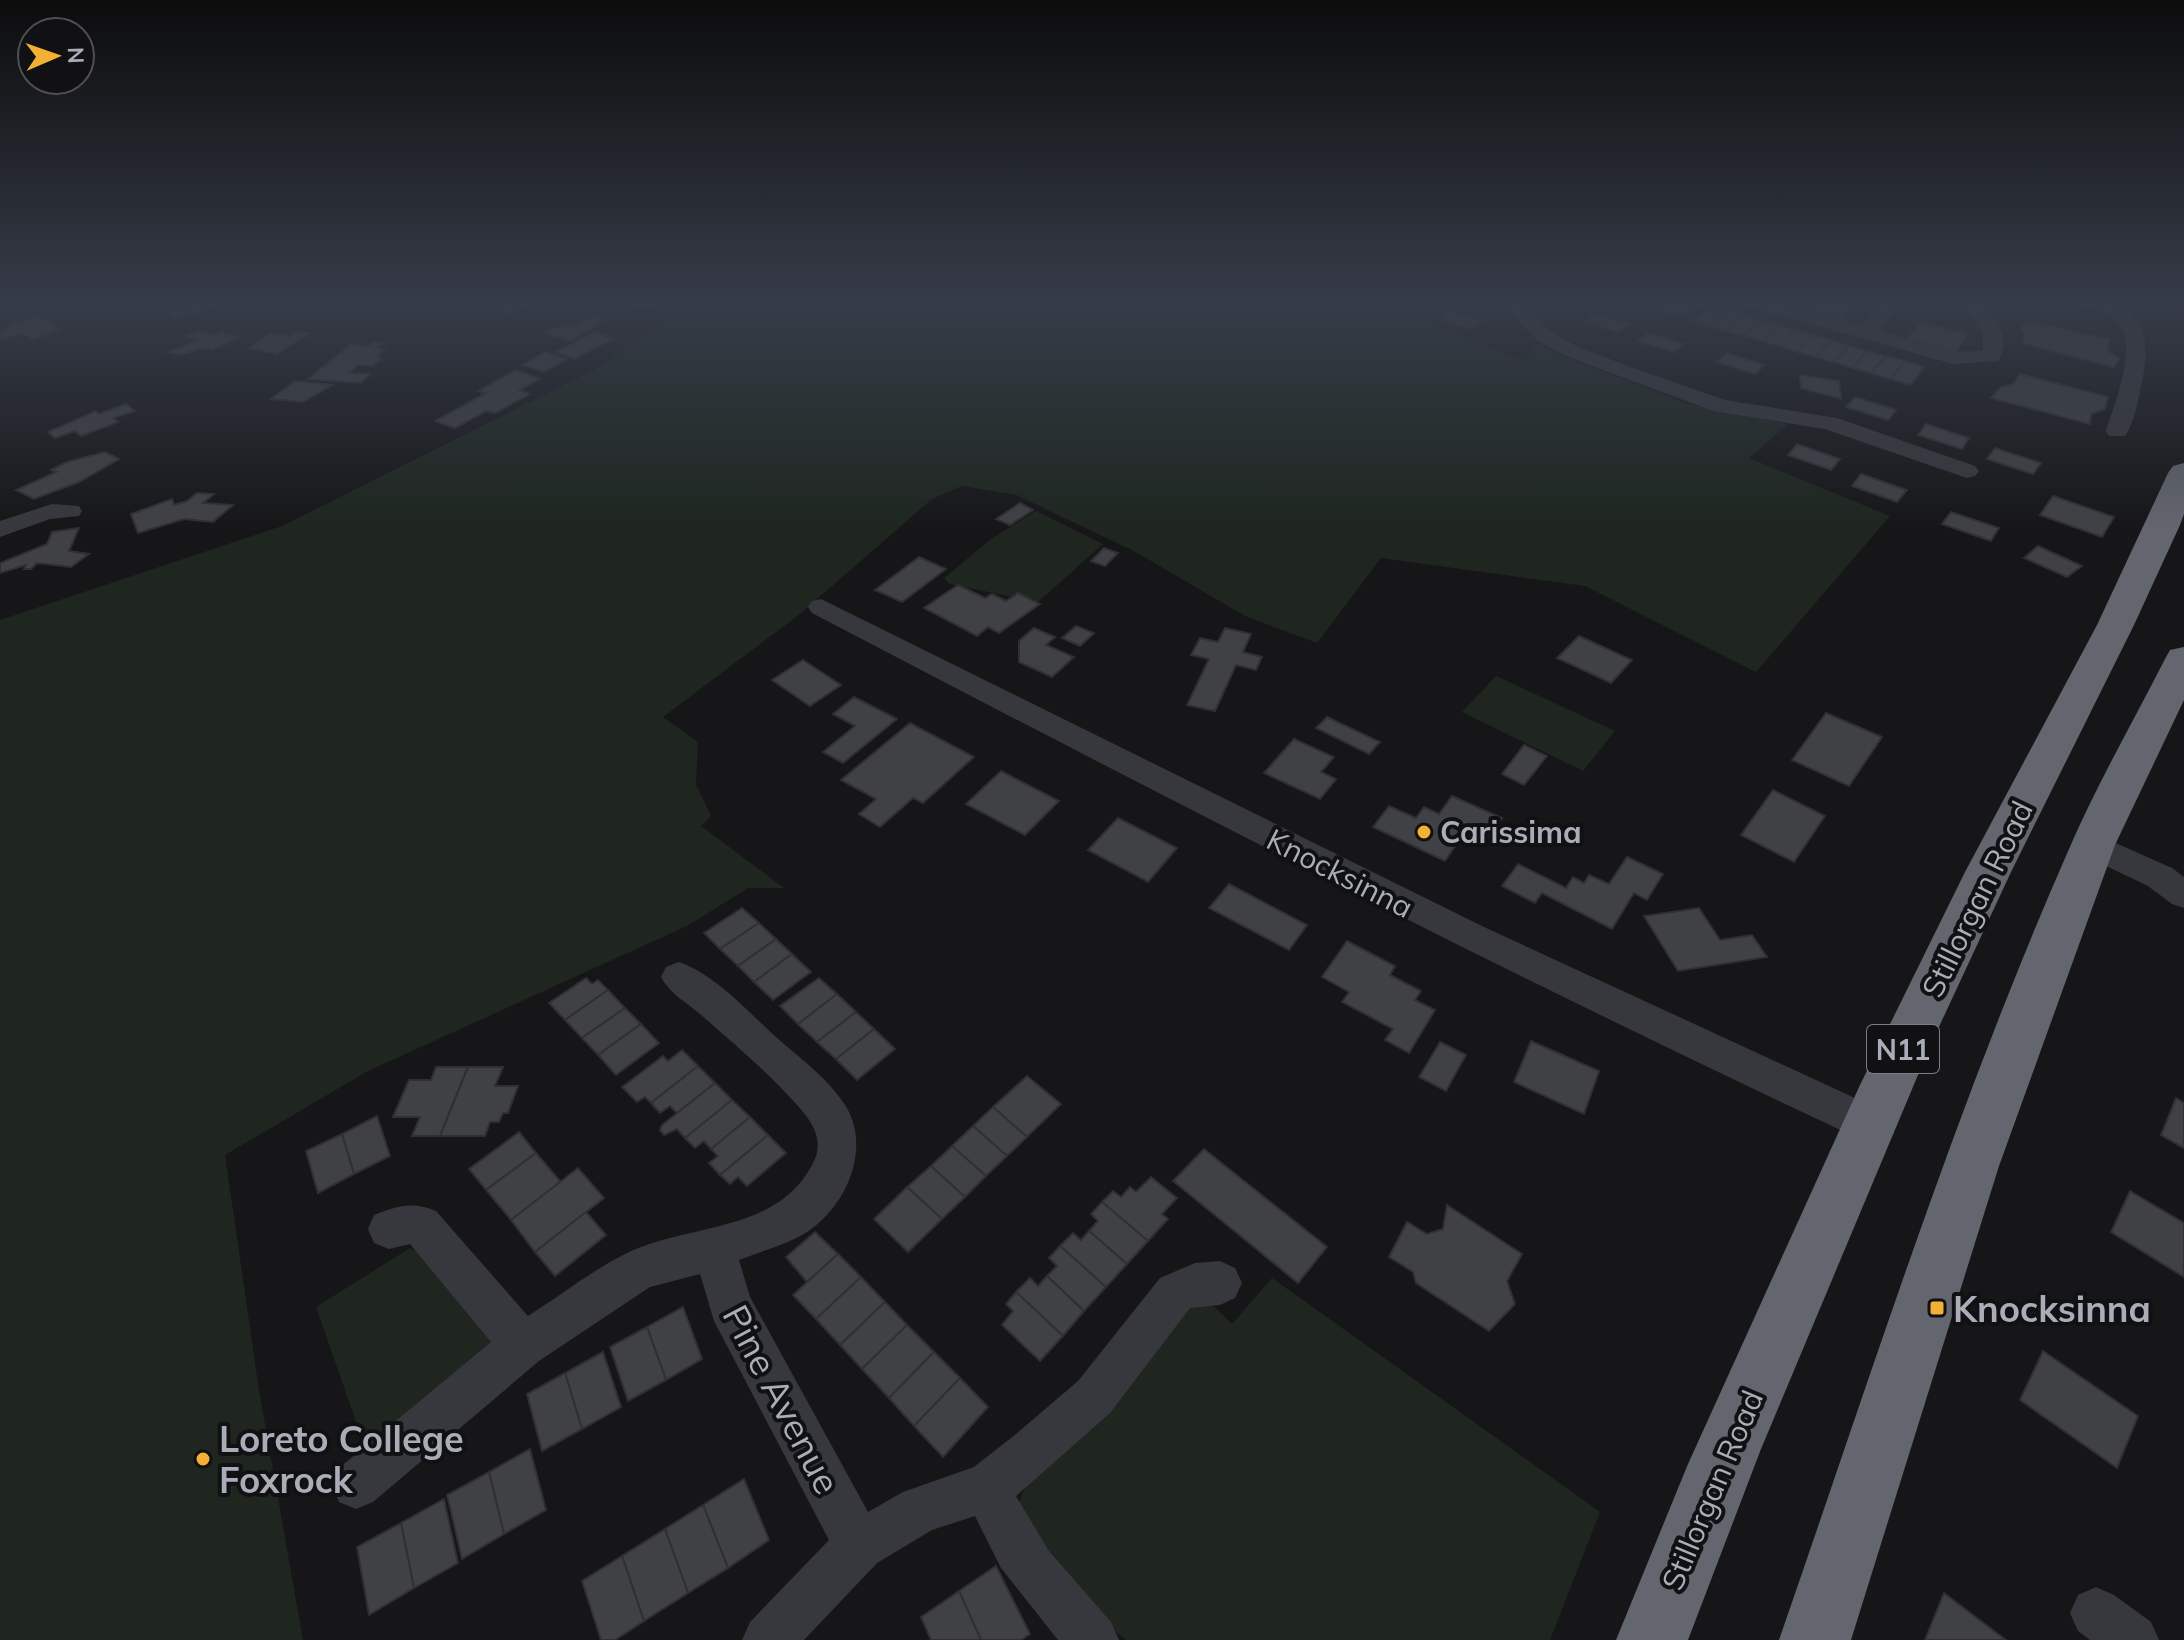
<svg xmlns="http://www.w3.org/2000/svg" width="2184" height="1640" viewBox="0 0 2184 1640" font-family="Mulish,sans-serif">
<rect width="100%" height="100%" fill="#161618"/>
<!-- green -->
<g fill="#1e261f">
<polygon points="689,300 1376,300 1524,361 1535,345 1687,404 1788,424 1749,458 1890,516 1756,672 1585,586 1381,558 1317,643 1245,616 1134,551 1016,495 962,486 932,499 800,614 663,717 698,742 696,784 711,816 701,826 784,888 748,888 687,926 368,1071 225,1155 259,1390 303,1640 0,1640 0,620 282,526 600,367"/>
<polygon points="1036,511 1103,544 1038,602 949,584 944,578 991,539"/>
<polygon points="1496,676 1615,731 1583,771 1462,712"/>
<polygon points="410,1248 429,1256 492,1338 476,1372 385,1441 359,1430 316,1307"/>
<polygon points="1272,1278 1600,1512 1550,1640 1126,1640 1080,1602 1017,1509 1027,1481 1194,1298 1205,1298 1232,1324"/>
</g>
<!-- building -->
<g fill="#404145" stroke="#303034" stroke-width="2">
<polygon points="524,300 540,300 507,313 500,309"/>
<polygon points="619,300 664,300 648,309"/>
<polygon points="204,301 214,306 178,319 168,315"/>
<polygon points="1822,301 1851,308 1846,315 1817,307"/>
<polygon points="1710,306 1727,310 1710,326 1693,321"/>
<polygon points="1817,307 1846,315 1842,321 1812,313"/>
<polygon points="1727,310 1743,315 1727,331 1710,326"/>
<polygon points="1450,311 1482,321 1471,329 1438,318"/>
<polygon points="1595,313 1629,324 1619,332 1584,321"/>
<polygon points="1743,315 1760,320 1745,336 1727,331"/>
<polygon points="38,316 61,329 33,339 21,333 0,340 0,332 10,327 7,325"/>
<polygon points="592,316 606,319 571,341 544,333 565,324 576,326"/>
<polygon points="1760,320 1778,325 1762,341 1745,336"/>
<polygon points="2027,320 2110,340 2107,350 2119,359 2114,367 2022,343 2025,334 2021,328"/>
<polygon points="1920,322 1967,334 1956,352 1908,339"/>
<polygon points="1778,325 1795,330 1780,346 1762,341"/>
<polygon points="1795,330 1813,335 1797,352 1780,346"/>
<polygon points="198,331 216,335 221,332 239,337 213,350 205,348 180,355 168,352 198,340 186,336"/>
<polygon points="297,331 310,333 276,354 249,348 271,333 290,336"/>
<polygon points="595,332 613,339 575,359 556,352"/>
<polygon points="1648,333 1684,344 1674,352 1638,341"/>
<polygon points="1813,335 1831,340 1816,357 1797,352"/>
<polygon points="1831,340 1849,346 1834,362 1816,357"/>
<polygon points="374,342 384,343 377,348 385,349 376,357 382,358 372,366 358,365 349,373 370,374 361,383 308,379 350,345 369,346"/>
<polygon points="1849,346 1867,351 1853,368 1834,362"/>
<polygon points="1867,351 1886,356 1871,373 1853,368"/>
<polygon points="545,352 567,359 544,372 522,365"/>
<polygon points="1727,353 1764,365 1755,374 1717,362"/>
<polygon points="1886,356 1905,361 1891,379 1871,373"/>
<polygon points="1905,361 1924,367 1910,385 1891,379"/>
<polygon points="516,370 540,379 519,390 530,394 495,413 486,411 455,428 435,421 486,393 478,391"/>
<polygon points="2020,374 2108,397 2105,409 2091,414 2090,424 1991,398 2001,387 2013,384"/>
<polygon points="1800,375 1839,381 1841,399 1801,388"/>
<polygon points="295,381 332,385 303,402 271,399"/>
<polygon points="1855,397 1896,410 1888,420 1846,407"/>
<polygon points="126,404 135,411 113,418 118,422 81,436 75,431 55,438 48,432 96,411 99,414"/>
<polygon points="1926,424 1969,438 1962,449 1918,435"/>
<polygon points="1797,444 1840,459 1831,470 1788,455"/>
<polygon points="1995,448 2041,463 2033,474 1987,459"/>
<polygon points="105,452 119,459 79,482 34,499 16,490 56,472 51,470 67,462"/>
<polygon points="1861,474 1907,490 1897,502 1852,486"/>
<polygon points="197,493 214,494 203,503 233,505 213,522 184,519 138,533 131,514 172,499 174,505 187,501"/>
<polygon points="2053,496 2114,517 2102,537 2040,515"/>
<polygon points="1020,503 1033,510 1010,525 996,519"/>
<polygon points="1951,512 1999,528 1991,541 1942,524"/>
<polygon points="79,528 69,551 89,554 71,567 37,563 31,569 24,569 26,565 0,573 0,563 47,544 52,532"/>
<polygon points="2038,546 2082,566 2067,577 2024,558"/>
<polygon points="1104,548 1118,553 1105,566 1091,561"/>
<polygon points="919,557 946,569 902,602 875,590"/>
<polygon points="958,585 985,598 992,594 1006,601 1018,593 1040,604 999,633 988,627 977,636 924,608"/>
<polygon points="1076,626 1094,633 1080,646 1062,638"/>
<polygon points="1034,628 1055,637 1046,645 1074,657 1052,677 1019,662 1019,641"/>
<polygon points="1225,628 1251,634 1243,652 1262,657 1256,670 1236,665 1215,711 1187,705 1209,659 1191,655 1200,638 1218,642"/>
<polygon points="1579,636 1632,660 1611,683 1557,658"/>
<polygon points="803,660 841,685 810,706 772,680"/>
<polygon points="854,697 897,719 843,763 823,752 855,726 833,714"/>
<polygon points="1826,713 1882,737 1849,786 1792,760"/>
<polygon points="1327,717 1380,742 1369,754 1316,728"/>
<polygon points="910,723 974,757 923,803 913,798 880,827 859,814 876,799 841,780"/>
<polygon points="1294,739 1334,757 1321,772 1336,779 1320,799 1264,773"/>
<polygon points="1524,745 1547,756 1524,785 1502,774"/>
<polygon points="1001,771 1059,801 1025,835 966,804"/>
<polygon points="1773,790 1825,816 1794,862 1741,835"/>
<polygon points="1452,796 1502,818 1490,836 1468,827 1445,861 1373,827 1389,806 1416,818 1424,807 1439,814"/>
<polygon points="1118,818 1177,848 1148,882 1088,850"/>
<polygon points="1627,857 1663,874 1647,900 1634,893 1612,929 1542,893 1535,903 1502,886 1518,864 1566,888 1573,877 1584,883 1589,875 1609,884"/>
<polygon points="1229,884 1307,925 1289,950 1209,908"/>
<polygon points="742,908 759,923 720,949 704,933"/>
<polygon points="1699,908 1720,940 1752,935 1767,957 1678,971 1644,916"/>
<polygon points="759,923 776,939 738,966 720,949"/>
<polygon points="776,939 792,954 754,982 738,966"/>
<polygon points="1347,941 1395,966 1390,975 1421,991 1415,1000 1435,1010 1409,1053 1385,1040 1393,1029 1342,1002 1349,992 1322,977"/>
<polygon points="792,954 811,972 773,1000 754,982"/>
<polygon points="586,978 592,984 598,980 608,990 565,1020 549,1003"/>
<polygon points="819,978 837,994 798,1024 780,1006"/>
<polygon points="608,990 625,1008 582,1038 565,1020"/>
<polygon points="837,994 856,1012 817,1042 798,1024"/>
<polygon points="625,1008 641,1024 598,1055 582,1038"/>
<polygon points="856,1012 874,1029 836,1059 817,1042"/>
<polygon points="641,1024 659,1043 616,1075 598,1055"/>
<polygon points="874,1029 895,1049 857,1080 836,1059"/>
<polygon points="1531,1041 1599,1071 1584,1114 1514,1082"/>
<polygon points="1440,1042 1466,1055 1446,1091 1419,1077"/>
<polygon points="682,1050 698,1066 651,1103 645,1097 637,1102 622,1087 663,1056 668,1061"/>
<polygon points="698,1066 715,1083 677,1113 670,1106 660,1113 651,1103"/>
<polygon points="436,1067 468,1067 440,1136 412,1136 420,1117 393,1117 409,1080 431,1080"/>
<polygon points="468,1067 503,1067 495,1086 518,1086 508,1113 503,1113 499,1122 490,1122 485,1136 440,1136"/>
<polygon points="1027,1076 1061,1104 1027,1137 993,1107"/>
<polygon points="715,1083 732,1100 685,1138 677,1129 664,1135 660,1130 662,1125"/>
<polygon points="2176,1098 2184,1103 2184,1148 2161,1135"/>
<polygon points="732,1100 750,1117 711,1149 704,1141 695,1148 685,1138"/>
<polygon points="993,1107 1027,1137 1007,1156 973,1126"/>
<polygon points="377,1116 390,1156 354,1174 342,1134"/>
<polygon points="750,1117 768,1135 720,1175 709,1163 718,1156 711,1149"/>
<polygon points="973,1126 1007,1156 986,1176 952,1146"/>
<polygon points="519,1132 536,1153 486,1190 469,1169"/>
<polygon points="342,1134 354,1174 318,1193 306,1151"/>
<polygon points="768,1135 786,1153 747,1186 738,1177 730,1184 720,1175"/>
<polygon points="952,1146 986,1176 965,1197 931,1166"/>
<polygon points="1204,1149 1327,1247 1298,1283 1173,1181"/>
<polygon points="536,1153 561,1182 511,1220 486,1190"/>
<polygon points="931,1166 965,1197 942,1219 907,1187"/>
<polygon points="578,1168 604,1198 535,1252 511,1220"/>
<polygon points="1151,1177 1177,1198 1162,1214 1168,1219 1148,1241 1102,1202 1113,1191 1121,1197 1130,1187 1136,1192"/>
<polygon points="907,1187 942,1219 908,1252 874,1219"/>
<polygon points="2130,1191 2184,1223 2184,1277 2111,1232"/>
<polygon points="1102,1202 1148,1241 1127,1264 1089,1231 1098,1221 1091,1214"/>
<polygon points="1447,1205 1522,1254 1507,1281 1515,1304 1489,1331 1416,1283 1413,1272 1389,1257 1407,1222 1427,1234 1443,1229"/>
<polygon points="586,1212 606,1235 555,1276 535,1252"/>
<polygon points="1089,1231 1127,1264 1106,1287 1060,1246 1073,1233 1081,1240"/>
<polygon points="815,1232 838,1254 807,1282 786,1257"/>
<polygon points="1060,1246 1106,1287 1084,1311 1047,1276 1057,1266 1049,1258"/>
<polygon points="838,1254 861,1277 816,1319 793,1295"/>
<polygon points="1047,1276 1084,1311 1063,1336 1016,1292 1030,1278 1038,1286"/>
<polygon points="861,1277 885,1302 840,1345 816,1319"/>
<polygon points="1016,1292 1063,1336 1040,1361 1002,1325 1013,1311 1006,1304"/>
<polygon points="885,1302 907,1325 862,1369 840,1345"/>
<polygon points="683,1307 702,1359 666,1380 647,1327"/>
<polygon points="907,1325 934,1352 889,1398 862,1369"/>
<polygon points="647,1327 666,1380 628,1401 610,1347"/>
<polygon points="2043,1351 2138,1416 2117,1468 2020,1400"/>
<polygon points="603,1352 621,1407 582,1429 565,1373"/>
<polygon points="934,1352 960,1378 914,1426 889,1398"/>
<polygon points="565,1373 582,1429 542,1451 527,1394"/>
<polygon points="960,1378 988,1407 943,1457 914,1426"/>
<polygon points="530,1449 546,1510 504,1534 489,1472"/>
<polygon points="489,1472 504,1534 462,1559 447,1495"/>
<polygon points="744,1479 769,1540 728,1568 703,1505"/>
<polygon points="444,1499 458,1563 414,1588 401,1523"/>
<polygon points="703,1505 728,1568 688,1593 665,1529"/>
<polygon points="401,1523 414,1588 369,1615 357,1547"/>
<polygon points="665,1529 688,1593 644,1621 622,1556"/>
<polygon points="622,1556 644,1621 615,1640 601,1640 582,1581"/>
<polygon points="996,1566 1030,1634 1021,1640 981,1640 959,1591"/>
<polygon points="959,1591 981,1640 931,1640 921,1617"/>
<polygon points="1944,1593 2006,1640 1925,1640"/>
</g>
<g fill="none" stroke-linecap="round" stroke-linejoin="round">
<!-- minor -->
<g fill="#37383d" fill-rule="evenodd">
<polygon points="1498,300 1519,300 1551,332 1576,346 1625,365 1725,400 1837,418 1975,466 1979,471 1975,476 1967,478 1825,429 1713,411 1611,373 1562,354 1537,340"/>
<path d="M1660,300L1682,304L1686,300H1707C1691,320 1675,316 1653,310L1650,306Z"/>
<path d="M1739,300H1771L1863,326L1881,302L1888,300L1898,306L1880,331L1954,352L1983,351V334L1961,300H1981C1995,319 2013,338 1998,361L1953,364L1742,304Z"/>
<path d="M2069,300C2130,300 2156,318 2142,382C2138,400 2135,421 2125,436H2109L2106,431C2114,406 2139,345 2118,323C2107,312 2087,308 2072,304Z"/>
<polygon points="52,504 79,506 82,511 79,516 50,519 0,537 0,521"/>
<path d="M821,599L1484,927L1881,1110L1887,1123L1881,1136L1867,1141L1853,1136C1501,971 1156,793 812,613L808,607L812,601Z"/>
<polygon points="2093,833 2172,868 2184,877 2184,908 2172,904 2148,886 2081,854 2077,845 2081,836"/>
<path d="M679,962C716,975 747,1011 775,1036C798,1057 828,1078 845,1105C872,1147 847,1206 807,1232C787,1245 761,1251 739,1260L750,1297L868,1512L903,1492L974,1467L1016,1434L1078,1381L1160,1278L1195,1263L1220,1261L1235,1268L1242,1283L1235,1298L1220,1305L1190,1308L1110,1413L1016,1496L1049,1551L1111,1622L1119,1640H1058L1001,1568L975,1516L932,1530L877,1563L804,1640H742L750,1622L829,1540L714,1321L700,1274L650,1287L539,1361L373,1502L356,1509L339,1502L332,1485L339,1468L491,1342L410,1244L389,1249L374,1243L368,1229L374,1215C397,1206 412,1201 436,1211L528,1316C560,1296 591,1271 625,1254C686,1223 776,1234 812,1165C825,1142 814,1124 798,1106C769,1073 733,1043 700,1014C686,1002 670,994 661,977L666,967Z"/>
<polygon points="2096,1587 2114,1595 2151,1622 2159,1640 2090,1640 2078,1631 2070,1613 2078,1595"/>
</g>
<!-- highway -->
<g fill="#63666e" fill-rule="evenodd">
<polygon points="2184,463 2184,514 2180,525 2134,625 2011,872 1931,1044 1761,1449 1688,1640 1616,1640 1688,1464 1860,1085 1965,872 2097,625 2168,473 2173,466"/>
<path d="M2184,647V700L2115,845L1999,1166L1851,1640H1779C1871,1375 1956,1106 2069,849C2097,784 2133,722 2165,659L2170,650Z"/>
</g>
</g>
<!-- sky -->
<linearGradient id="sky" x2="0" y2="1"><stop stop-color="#0c0c0d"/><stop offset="0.57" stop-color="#363c48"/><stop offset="1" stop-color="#363c48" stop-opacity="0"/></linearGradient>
<rect width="2184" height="530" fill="url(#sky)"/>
<!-- markers -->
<g fill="#f2b134" stroke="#111113" stroke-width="3">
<circle cx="1424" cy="832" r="8"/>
<rect x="1929" y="1300" width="16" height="16" rx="4"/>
<circle cx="203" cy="1459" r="8"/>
</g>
<g text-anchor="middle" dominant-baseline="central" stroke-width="8" stroke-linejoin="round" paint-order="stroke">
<!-- shield labels -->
<rect fill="#111113" stroke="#7b7e86" stroke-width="2" x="1867" y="1025" width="72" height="48" rx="6"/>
<g font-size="28" font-weight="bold" fill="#a8adb8">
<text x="1903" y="1049">N11</text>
</g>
<!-- poi labels -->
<g font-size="30" font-weight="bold" fill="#a8adb8" stroke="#111113" text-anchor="start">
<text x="1440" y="832">Carissima</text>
</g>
<!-- street labels -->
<g font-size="30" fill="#a8adb8" stroke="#111113">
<text transform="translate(1340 873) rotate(27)">Knocksinna</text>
<text transform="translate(1977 899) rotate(-64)">Stillorgan Road</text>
<text transform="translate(1712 1490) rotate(-67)">Stillorgan Road</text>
</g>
<!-- near-poi labels -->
<g font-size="36" font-weight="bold" fill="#a8adb8" stroke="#111113" text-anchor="start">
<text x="1953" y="1308">Knocksinna</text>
<text x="219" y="1438">Loreto College<tspan x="219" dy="41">Foxrock</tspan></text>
</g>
<!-- near-street labels -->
<g font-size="36" fill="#a8adb8" stroke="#111113">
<text transform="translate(782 1399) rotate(62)">Pine Avenue</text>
</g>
</g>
<!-- north arrow -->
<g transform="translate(56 56) rotate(88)"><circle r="38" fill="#111113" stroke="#4d4f55" stroke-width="2"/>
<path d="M0-6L14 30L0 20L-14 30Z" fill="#f2b134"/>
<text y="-12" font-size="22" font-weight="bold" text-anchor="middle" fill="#a8adb8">N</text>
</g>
</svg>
